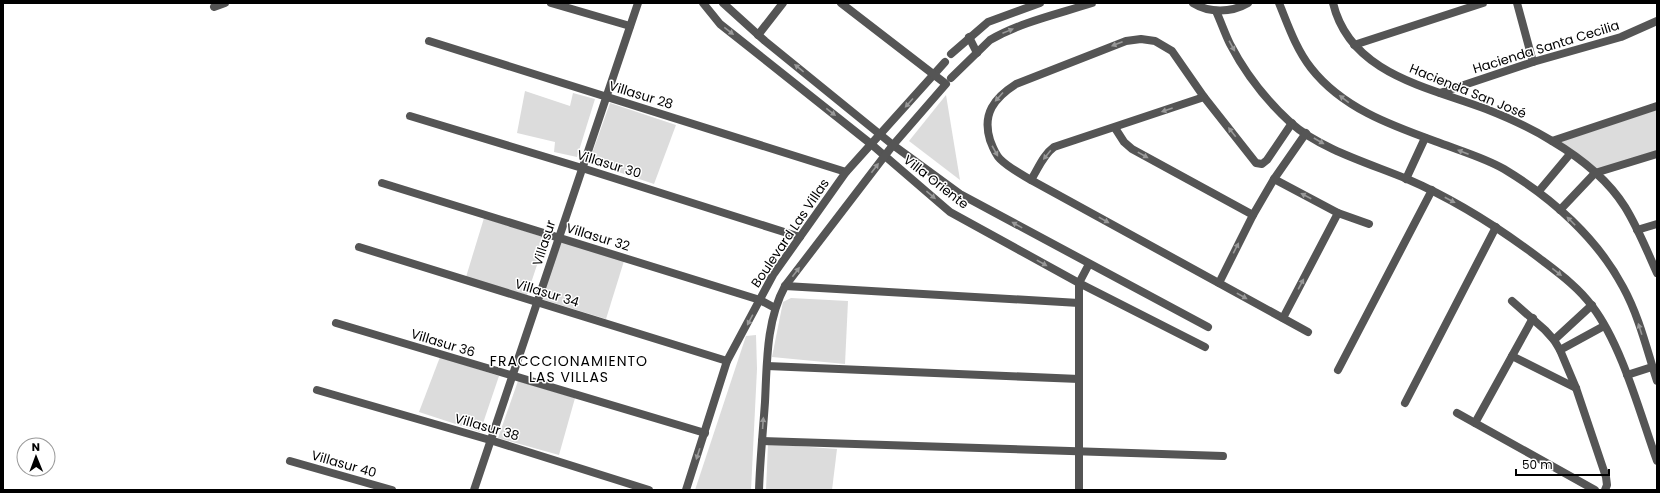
<svg xmlns="http://www.w3.org/2000/svg" width="1660" height="493" viewBox="0 0 1660 493" font-family="Poppins,sans-serif">
<rect width="100%" height="100%" fill="#fff"/>
<!-- green -->
<g fill="#dcdcdc">
<polygon points="525,91 570,106 573,93 595,99 577,157 554,152 555,142 517,133"/>
<polygon points="946,95 960,180 909,141"/>
<polygon points="610,103 676,125 654,184 589,162"/>
<polygon points="1657,106 1657,154 1595,173 1552,141"/>
<polygon points="484,218 546,238 527,295 466,277"/>
<polygon points="562,241 624,261 606,319 541,299"/>
<polygon points="791,298 848,301 845,364 772,357 783,302"/>
<polygon points="756,335 757,369 751,490 695,490 746,336"/>
<polygon points="440,357 499,376 480,432 419,412"/>
<polygon points="518,381 575,398 559,455 498,438"/>
<polygon points="768,444 837,449 832,490 766,490"/>
</g>
<g fill="none" stroke-linecap="round" stroke-linejoin="round">
<!-- street -->
<g stroke="#555" stroke-width="8">
<polyline points="551,3 630,26"/>
<polyline points="703,3 720,24 871,144 950,212 1079,283 1205,347"/>
<polyline points="723,3 765,41 893,145 960,194 1208,327"/>
<path d="M1193,3C1209,13 1231,13 1248,3"/>
<path d="M1279,3C1288,25 1296,49 1311,68C1343,109 1393,126 1440,143C1461,151 1485,158 1504,169C1552,198 1597,238 1623,287C1639,316 1647,350 1657,381"/>
<path d="M1333,3C1350,74 1428,87 1486,109C1509,118 1531,128 1552,141C1579,157 1608,180 1625,207C1638,228 1647,251 1657,273"/>
<polyline points="1517,3 1533,62"/>
<polyline points="214,7 225,3"/>
<path d="M1216,11C1221,22 1225,34 1230,44C1245,73 1267,101 1291,123C1320,149 1371,164 1407,179C1456,200 1501,229 1543,261C1560,274 1579,288 1592,306C1622,345 1640,414 1657,461"/>
<polyline points="758,35 783,3"/>
<polyline points="969,37 977,53"/>
<polyline points="429,41 846,172"/>
<polyline points="1354,45 1483,3"/>
<polyline points="951,54 988,22 1040,3"/>
<path d="M951,78L990,40C1021,22 1058,14 1092,3"/>
<polyline points="1440,93 1533,62 1621,37 1657,21"/>
<polyline points="410,116 582,168 800,237"/>
<path d="M1292,123L1267,160L1262,164L1256,163L1204,97L1172,51L1155,41L1141,39L1126,41L1016,84C994,98 982,114 990,140C993,148 995,154 1000,159C1009,168 1021,174 1031,180L1308,332"/>
<polyline points="1115,128 1124,142 1132,149 1253,215"/>
<polyline points="1552,141 1657,106"/>
<polyline points="1274,179 1338,213 1369,224"/>
<polyline points="1406,179 1425,138"/>
<path d="M1031,180C1038,169 1043,155 1054,147L1204,97"/>
<polyline points="382,183 760,300 775,308"/>
<polyline points="1539,191 1570,154"/>
<polyline points="1560,210 1595,173 1657,154"/>
<polyline points="1637,230 1657,224"/>
<polyline points="359,247 727,361"/>
<polyline points="1219,283 1253,215 1274,179 1306,133"/>
<polyline points="785,286 1079,303"/>
<polyline points="1512,301 1545,330 1554,340 1560,350 1576,388 1606,477 1607,485 1605,490"/>
<polyline points="1283,318 1338,213"/>
<polyline points="336,323 705,433"/>
<polyline points="1554,340 1592,305"/>
<polyline points="1560,350 1604,326"/>
<polyline points="1512,356 1576,388"/>
<polyline points="767,366 1079,379"/>
<polyline points="1338,370 1432,190"/>
<polyline points="1627,375 1652,367"/>
<polyline points="317,390 490,440 649,490"/>
<polyline points="1405,403 1496,227"/>
<polyline points="1457,413 1595,490"/>
<polyline points="1475,423 1533,318"/>
<polyline points="762,441 1223,456"/>
<polyline points="290,461 392,490"/>
<polyline points="474,490 638,3"/>
<polyline points="686,490 727,361 773,275 846,172 945,62"/>
<path d="M759,490C760,461 763,431 765,402C767,363 766,321 785,286L893,145L946,84L841,3"/>
<polyline points="1079,490 1079,283 1089,264"/>
</g>
</g>
<!-- one-way arrows -->
<defs><path id="oneway-solid" d="M-6-.8H1V-3.2L6.5 0L1 3.2V.8H-6Z"/></defs>
<g fill="#999">
<use href="#oneway-solid" transform="translate(729 31) rotate(38)"/>
<use href="#oneway-solid" transform="translate(1008 31) rotate(-22)"/>
<use href="#oneway-solid" transform="translate(1117 44) rotate(159)"/>
<use href="#oneway-solid" transform="translate(1232 46) rotate(61)"/>
<use href="#oneway-solid" transform="translate(799 68) rotate(-141)"/>
<use href="#oneway-solid" transform="translate(999 97) rotate(132)"/>
<use href="#oneway-solid" transform="translate(1344 99) rotate(-143)"/>
<use href="#oneway-solid" transform="translate(909 103) rotate(132)"/>
<use href="#oneway-solid" transform="translate(1167 110) rotate(161)"/>
<use href="#oneway-solid" transform="translate(831 112) rotate(38)"/>
<use href="#oneway-solid" transform="translate(1232 132) rotate(-128)"/>
<use href="#oneway-solid" transform="translate(1319 141) rotate(30)"/>
<use href="#oneway-solid" transform="translate(995 151) rotate(61)"/>
<use href="#oneway-solid" transform="translate(1463 152) rotate(-159)"/>
<use href="#oneway-solid" transform="translate(1047 155) rotate(129)"/>
<use href="#oneway-solid" transform="translate(1143 155) rotate(29)"/>
<use href="#oneway-solid" transform="translate(875 168) rotate(-53)"/>
<use href="#oneway-solid" transform="translate(931 195) rotate(40)"/>
<use href="#oneway-solid" transform="translate(1306 196) rotate(-152)"/>
<use href="#oneway-solid" transform="translate(1450 200) rotate(28)"/>
<use href="#oneway-solid" transform="translate(1104 220) rotate(29)"/>
<use href="#oneway-solid" transform="translate(1571 221) rotate(-135)"/>
<use href="#oneway-solid" transform="translate(1017 225) rotate(-151)"/>
<use href="#oneway-solid" transform="translate(1236 248) rotate(-63)"/>
<use href="#oneway-solid" transform="translate(1042 263) rotate(29)"/>
<use href="#oneway-solid" transform="translate(796 272) rotate(-53)"/>
<use href="#oneway-solid" transform="translate(1557 272) rotate(38)"/>
<use href="#oneway-solid" transform="translate(1301 284) rotate(-62)"/>
<use href="#oneway-solid" transform="translate(1242 296) rotate(29)"/>
<use href="#oneway-solid" transform="translate(750 320) rotate(118)"/>
<use href="#oneway-solid" transform="translate(1640 329) rotate(-108)"/>
<use href="#oneway-solid" transform="translate(763 423) rotate(-86)"/>
<use href="#oneway-solid" transform="translate(698 454) rotate(108)"/>
</g>
<g text-anchor="middle" dominant-baseline="central" stroke-width="3" stroke-linejoin="round" paint-order="stroke">
<!-- street labels -->
<g font-size="13" fill="#000" stroke="#fff">
<text transform="translate(1546 47) rotate(-17)">Hacienda Santa Cecilia</text>
<text transform="translate(1468 91) rotate(22)">Hacienda San José</text>
<text transform="translate(641 95) rotate(17)">Villasur 28</text>
<text transform="translate(609 164) rotate(17)">Villasur 30</text>
<text transform="translate(936 182) rotate(38)">Villa Oriente</text>
<text transform="translate(790 233) rotate(-56)">Boulevard Las Villas</text>
<text transform="translate(598 237) rotate(17)">Villasur 32</text>
<text transform="translate(544 243) rotate(-72)">Villasur</text>
<text transform="translate(547 293) rotate(17)">Villasur 34</text>
<text transform="translate(443 343) rotate(17)">Villasur 36</text>
<text transform="translate(487 427) rotate(16)">Villasur 38</text>
<text transform="translate(344 464) rotate(16)">Villasur 40</text>
</g>
<!-- neighbourhood labels -->
<g font-size="14" letter-spacing="1" fill="#000" stroke="#fff">
<text x="569" y="361">FRACCCIONAMIENTO<tspan x="569" dy="16">LAS VILLAS</tspan></text>
</g>
</g>
<!-- border -->
<rect width="1660" height="493" fill="none" stroke="#000000" stroke-width="8"/>
<!-- north arrow -->
<g transform="translate(36 457) rotate(359)"><circle r="19" fill="#ffffff" stroke="#999999"/>
<path d="M0-3L7 15L0 10L-7 15Z" fill="#000000"/>
<text y="-6" font-size="11" font-weight="bold" text-anchor="middle" fill="#000000">N</text>
</g>
<!-- scale -->
<path d="M1516 469v6h93v-6" fill="none" stroke="#000000" stroke-width="2"/>
<text x="1522" y="469" font-size="12" fill="#000000" stroke="#ffffff" stroke-width="3" paint-order="stroke">50 m</text>
</svg>
